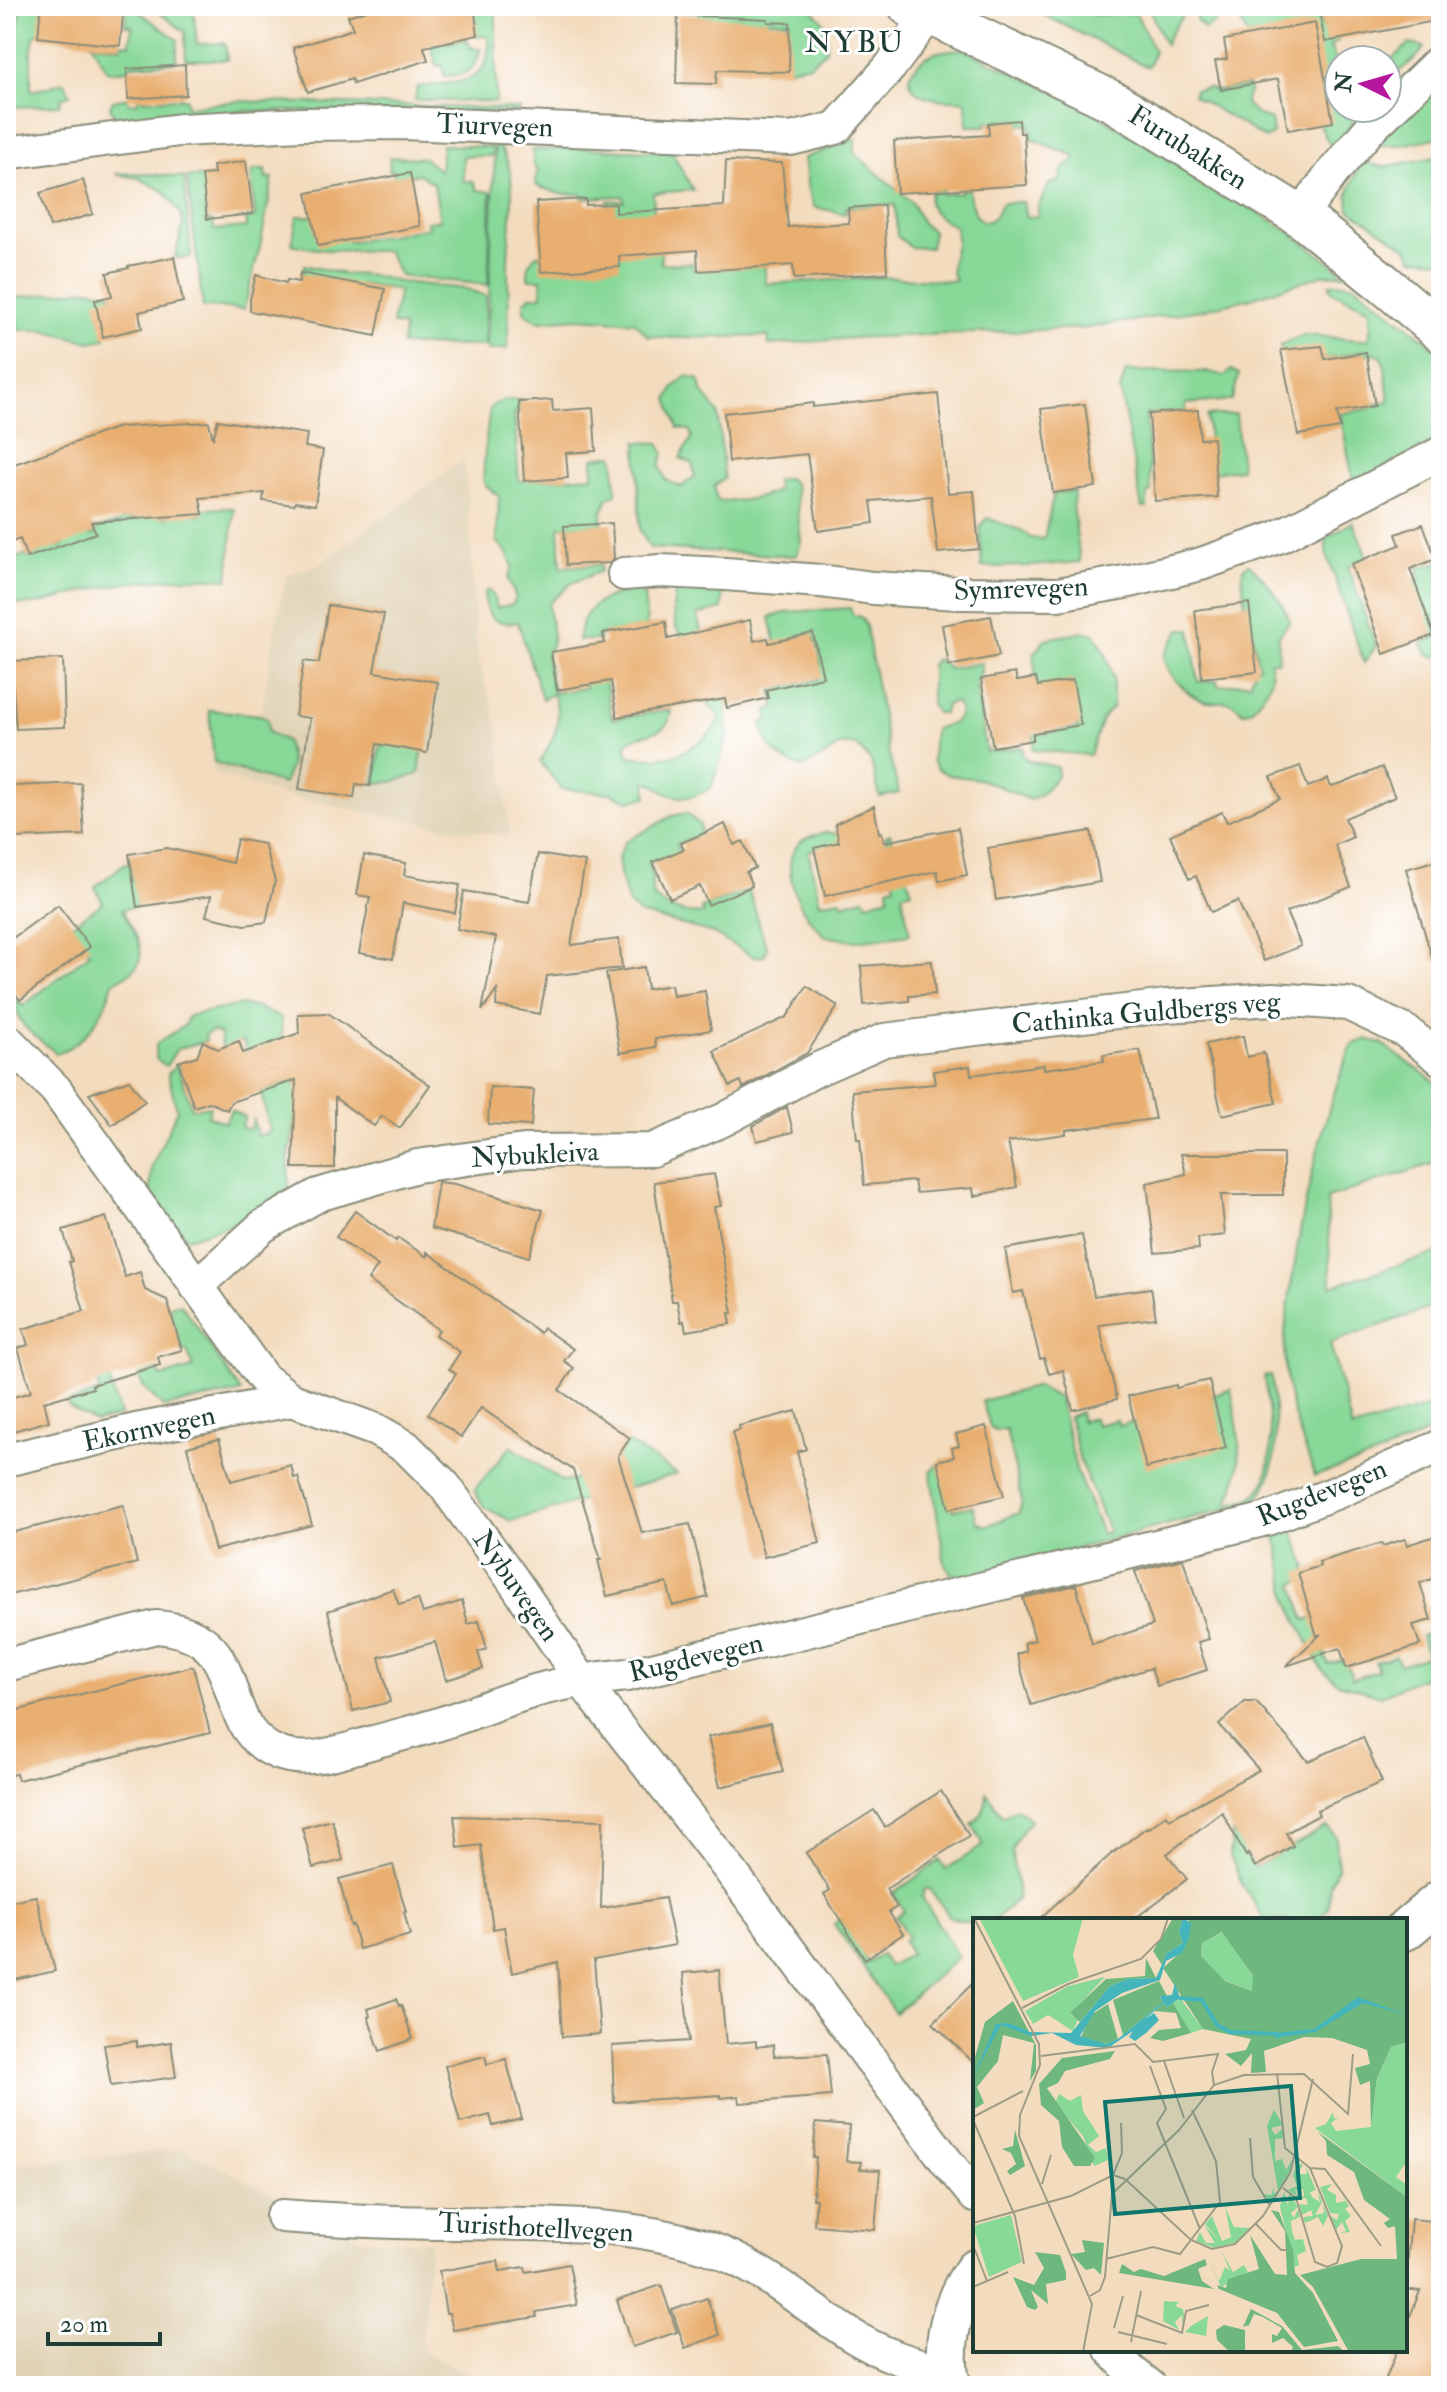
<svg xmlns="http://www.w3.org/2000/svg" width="1447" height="2392" viewBox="0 0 1447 2392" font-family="'IM FELL Double Pica',serif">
<rect width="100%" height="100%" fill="#fff"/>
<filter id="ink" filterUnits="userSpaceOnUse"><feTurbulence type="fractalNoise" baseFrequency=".0125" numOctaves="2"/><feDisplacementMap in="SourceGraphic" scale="16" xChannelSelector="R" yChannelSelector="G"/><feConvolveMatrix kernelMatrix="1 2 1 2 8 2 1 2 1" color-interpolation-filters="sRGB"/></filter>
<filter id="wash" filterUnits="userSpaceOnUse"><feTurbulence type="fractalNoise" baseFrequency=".006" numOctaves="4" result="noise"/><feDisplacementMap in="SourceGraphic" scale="32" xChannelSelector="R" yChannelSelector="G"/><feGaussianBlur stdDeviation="1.8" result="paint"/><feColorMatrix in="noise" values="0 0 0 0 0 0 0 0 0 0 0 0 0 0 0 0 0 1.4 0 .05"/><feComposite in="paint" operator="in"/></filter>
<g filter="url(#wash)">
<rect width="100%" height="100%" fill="#f3dcbe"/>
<!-- built -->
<g fill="#e0d3b5">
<polygon points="465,458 477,653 499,732 510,836 437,826 282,795 214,773 209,710 261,715 279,608 288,574 318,565"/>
<polygon points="185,2149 364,2240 430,2242 422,2351 495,2386 6,2386 6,2165"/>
</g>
<!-- green -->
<g fill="#88d898" stroke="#548a66" stroke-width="2">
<path d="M21,6H45L42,30L34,36L31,54V90C44,91 53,84 65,82L70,95L61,98L60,105L13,107L11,70Z"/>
<polygon points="127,6 131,6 178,40 176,62 130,65 127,70 108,72 92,44 121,47 122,43 130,44 132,26 125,25"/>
<polygon points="151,6 193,6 197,44 225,43 227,60 186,60 185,32"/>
<path d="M470,6H496V102L415,100L417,87C454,80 491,90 489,38L484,36L477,37Z"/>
<path d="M698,6H805C826,18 828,26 826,50L811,64L783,69L789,21L699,17Z"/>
<polygon points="1026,6 1090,6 1093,15 1136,13 1154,51 1148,67"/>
<polygon points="1148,6 1189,6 1168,37 1165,45"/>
<path d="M1205,6H1317L1321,25L1327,35L1343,32L1337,42L1330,46L1339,69V108H1363L1333,148L1327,140L1316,116L1248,36L1238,16C1224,14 1216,21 1205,29L1196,20Z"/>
<path d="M425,26L448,37L449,43L467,39L470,47L480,49C476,73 465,75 444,76L442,65L437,66Z"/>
<path d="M1409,44L1424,47C1418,60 1398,70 1387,82V63Z"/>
<path d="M963,49L1078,103L1290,232L1345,274L1322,275L1251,298L1200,310L1086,328L854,338L769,345L768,336L674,338L648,336L635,322L579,318L538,321L524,312V300L529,299V296H542L541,279H528V265L536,255L552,254L611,267L608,201H624L623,196L583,198L581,194H560L537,186L535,179L538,171L533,164V150L580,148L672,152L693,190L653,193L656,251H661V264L692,263L693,270L765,266L766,284L884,277L955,281C949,268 952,261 955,247C957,241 956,233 956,227C942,219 921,209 932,191L942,190V194L961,193V189H969C969,200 977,235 995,216C998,212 999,207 1002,203L1023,202L1026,217L1038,216V206L1050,183L1059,182C1061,172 1064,165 1074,161L1075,156L1032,139L1030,124L1015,125L1014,121L986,122V126H967L966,101C945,99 911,103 909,76C921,53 939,50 963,49Z"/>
<polygon points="1441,75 1441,137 1401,145 1374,145"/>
<polygon points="1248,86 1249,92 1245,103 1258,115 1271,120 1273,133 1266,139 1193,95 1195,90 1209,88 1217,91"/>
<polygon points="142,96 143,100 186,98 187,107 237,101 520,109 519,112 237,111 122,121 115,118 110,107 113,101 128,97 128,103 138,103 138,97"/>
<polygon points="856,139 854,153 912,203 922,223 933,232 930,248 910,247 897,236 895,205 846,207 846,214 814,207 808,191 804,158"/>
<path d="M442,145L493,147L492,156H463V181H473L477,190L491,192L488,285L400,276L387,251C354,250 324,253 292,244L297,216H312L347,237L349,242L428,228L427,222L440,220L434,184L419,174L395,178L393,170L389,171L390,157L424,158L440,171Z"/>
<path d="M498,146C523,175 507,231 508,267C508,296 510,320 507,349L487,350L495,149Z"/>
<polygon points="1441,156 1441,260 1413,258 1408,249 1349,209 1348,194 1361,162 1383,167"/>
<polygon points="255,170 265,170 266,179 273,178 261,242 244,309 203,307 187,177 204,177 208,221 213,221 214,230 246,227 246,218 255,217 251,173"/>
<polygon points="135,173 184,177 191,257 175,258 183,224 181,215 174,204 164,191 152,185 139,178 115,174"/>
<polygon points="304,265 344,274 371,275 400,282 467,289 486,296 485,346 402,345 404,327 392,324 399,290 360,284 359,287 302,277"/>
<polygon points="1344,283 1355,285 1441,352 1441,436 1431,443 1354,484 1340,414 1372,408 1372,405 1389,401 1385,367 1382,357 1375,353 1362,355 1361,352 1288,366 1280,345 1304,335 1359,340 1368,339 1371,327 1369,308 1331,291 1330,284"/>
<polygon points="88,289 110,293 112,298 97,302 105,339 90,342 44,330 18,330 13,298"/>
<polygon points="1231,370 1239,374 1232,400 1186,404 1186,412 1146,414 1151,492 1147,493 1147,508 1142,508 1120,389 1126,371 1210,372 1225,376"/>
<path d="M686,376L699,379L703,393L718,413L724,479L714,486L717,501C736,502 759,499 777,491L776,480L788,478L795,485L801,542L796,556L650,548L640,530L637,442L659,443L664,453L660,466L666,480L681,487L695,476L692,463L680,458L692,438L690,430L678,428L668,399L674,387Z"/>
<path d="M509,400H521V412L514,413L519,481L593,476V458L614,455L616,494L608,498L602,512V524L559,527L561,567L601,565V571L572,583L549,603C547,624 560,635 546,654L553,693L585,688L584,676L604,673L612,719L671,710C669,740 643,728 627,743L626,751L631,757C642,757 653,759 664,757C683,755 712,737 720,719L714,710L704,701L685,642L676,628L673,610L675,592L687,589L690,583L723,585L722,609L697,615L703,640L709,630L727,708V738L711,788C697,796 685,801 668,794C659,790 657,783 646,782L647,797L629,801L610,793L562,789L540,762C554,737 564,723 553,694L542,699L518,622C495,625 486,619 484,594L488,590L492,593L497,608L513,604L516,597L508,580L513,566L506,551L497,541L499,496C495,493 487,488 484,483C482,479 488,411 491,407C495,402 503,401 509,400Z"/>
<polygon points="1236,414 1241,469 1211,472 1207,416"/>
<polygon points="1074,491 1073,506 1080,562 1031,566 982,567 980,526 987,518 1023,531 1030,538 1044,539 1054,493"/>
<path d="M234,508L228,579C187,575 144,580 104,587C71,592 39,610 6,603V563L26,554L28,558L58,544L59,547L64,545L63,542L89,533L91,536L96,534L94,529L118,523L128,517L129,520H135V516L163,515L164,518L169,517V514L196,512L197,515H202V509Z"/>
<polygon points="1353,522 1368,559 1348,567 1376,646 1364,663 1326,552 1326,538"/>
<path d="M1441,558V654L1435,657L1426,653L1422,643L1433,639C1432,625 1427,626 1422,615C1417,605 1414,593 1410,583L1420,579L1418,568L1437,563Z"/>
<path d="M1249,564C1262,576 1287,604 1289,622L1278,637L1279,661H1271L1270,665C1276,684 1262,697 1250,711L1243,712C1224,692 1218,708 1201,700C1184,692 1167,674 1164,656L1180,629H1191L1198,682L1217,680L1218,686L1251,682V676L1254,675L1253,668L1259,667L1252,633L1248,631L1242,577L1244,567Z"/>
<path d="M640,590L644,594L647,626L598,635L599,640H578C583,602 606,596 640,590Z"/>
<path d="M850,608L853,615L861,617L866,626L888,750L899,793L880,797L871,761L856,745H840L828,754L802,768C777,759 766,748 762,722L769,720L767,711L775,708L772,691L818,680C823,667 821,646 812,635L776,644L770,617L789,612Z"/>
<polygon points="1084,632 1095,634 1105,652 1113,677 1113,706 1102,719 1090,755 1033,750 1034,735 1078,728 1072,684 1036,689 1034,653 1045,639"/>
<polygon points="936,659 945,664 947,669 982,663 981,673 976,681 986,752 1023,747 1022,755 1028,761 1057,767 1058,775 1041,794 1029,800 999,786 978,779 948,775 938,769 932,761 934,729 954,723 960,714 958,705 953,702 946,705 944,713 936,713 931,704 931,665"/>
<polygon points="209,710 261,715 268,720 268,732 286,741 291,764 283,784 214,762"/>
<polygon points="381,740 423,745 419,774 391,782 375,783"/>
<path d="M686,813L700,825L701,835L677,844L679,852L649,863L654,877L651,882L653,896C666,909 685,915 703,913L701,908L749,891L767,949L764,956L754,957L710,932L640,914L629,904L621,880L618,858L625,842L672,816Z"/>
<path d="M826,832L841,835L843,843L808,851L820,903L840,899L842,904L864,898L867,903L889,897L888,887L895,885L885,837L890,834L912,891L902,894L910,934L855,941L825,936C817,927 806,917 801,906C791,887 782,856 802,841C808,836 818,835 826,832Z"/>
<path d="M130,863L138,905L122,910C130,925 149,950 136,967C132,974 120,978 113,982C105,1012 87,1044 56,1053C40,1039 13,1026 17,1000L23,1006L90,953L71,925L103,903L95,887L124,864Z"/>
<path d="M240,1005C256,1005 266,1012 281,1018L282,1041L247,1054L243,1041L222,1048L220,1034L212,1031L205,1035L206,1041L177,1049L166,1066L156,1059V1044L185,1025L188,1016Z"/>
<path d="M1366,1039L1382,1044L1441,1086V1161L1327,1198L1331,1286L1441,1252V1304L1330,1343L1352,1429L1441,1403V1427L1373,1457L1315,1476C1304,1446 1292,1415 1287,1383C1281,1349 1287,1313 1292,1280C1304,1200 1321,1119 1352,1045Z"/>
<path d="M177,1064L192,1109L210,1106L208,1116L225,1123L231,1110L245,1117L241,1127L250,1130L253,1120L258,1136L270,1132L261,1092L295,1080C304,1104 292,1132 289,1156C288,1167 289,1178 289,1188L297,1198L257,1217L187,1238L150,1191L152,1166L177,1111L168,1074Z"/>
<polygon points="176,1304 182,1305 241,1392 163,1407 144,1388 138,1376 158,1370 161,1377 193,1368 187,1350 182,1351 168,1307"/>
<polygon points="96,1333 120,1416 95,1422 69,1407 67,1403 100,1392 94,1376"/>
<path d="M1271,1375C1274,1416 1285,1467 1256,1501L961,1579L951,1573L945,1564L932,1482L931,1471L942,1460L953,1510L973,1506L977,1522L986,1526L1019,1513L1022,1501L1006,1429L995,1431L994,1428L991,1429L982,1401L1037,1386L1059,1398L1077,1473L1102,1534L1109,1532L1080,1461L1069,1417L1080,1412L1081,1421L1094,1418L1096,1425L1117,1420L1119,1426L1231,1389C1239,1431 1247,1466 1227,1504C1235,1502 1245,1501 1252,1497C1281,1480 1268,1404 1264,1376Z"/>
<polygon points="627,1442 677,1474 511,1521 484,1507 474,1490 511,1446 563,1482 574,1480 581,1472 613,1464"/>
<path d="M1284,1524L1291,1527L1307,1567L1301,1581L1294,1584L1305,1620L1313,1618L1328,1664L1346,1659L1352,1679L1378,1671L1375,1662L1396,1656L1400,1665L1427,1656L1421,1636L1439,1630C1445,1647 1442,1662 1431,1676L1416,1680L1381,1696L1338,1683L1322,1670L1289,1603L1276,1535L1279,1526Z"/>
<path d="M987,1793L1003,1817L1017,1808L1031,1821C999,1855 1017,1857 1018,1898L994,1920H975V1923L973,1924L950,1917L930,1889H925L922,1897L958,1957L895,2013L834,1924L841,1919L868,1963L881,1955L889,1966L911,1954L903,1941L908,1938L896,1917L904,1911L893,1894L940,1860L946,1869L984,1845L972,1824C983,1816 986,1807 987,1793Z"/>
<polygon points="1327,1826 1336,1837 1338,1868 1330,1884 1329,1908 1317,1920 1265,1920 1242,1884 1230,1855 1233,1831 1254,1868"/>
</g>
<g id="blocks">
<!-- building -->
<g fill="#e9af70">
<polygon points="41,6 124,6 120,46 38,37"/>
<polygon points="379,6 474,6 478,35 424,47 428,60 353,84 352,79 308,92 293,48 353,29 348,16"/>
<polygon points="1318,6 1434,6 1435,21 1325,42"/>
<polygon points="678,15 768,19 768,22 790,23 789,72 717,70 716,84 676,83"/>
<polygon points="1315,23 1333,122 1288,130 1278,79 1221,90 1215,61 1227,59 1224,40"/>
<polygon points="185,65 186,95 128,99 127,69"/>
<polygon points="1019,120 1020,133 1024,133 1027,185 897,193 894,141 989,135 988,123"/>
<polygon points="246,161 253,214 207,219 202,175 214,174 213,166"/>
<polygon points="726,161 782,163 788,227 849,223 848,208 884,205 887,273 794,279 793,265 698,271 697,250 619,256 620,267 541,272 536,202 586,199 586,205 616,204 616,213 724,206"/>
<polygon points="410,173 420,226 318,246 307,193"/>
<polygon points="83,180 93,214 50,227 40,193"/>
<polygon points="174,257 183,302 139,312 142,328 103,337 95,300 112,296 107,273 129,268 128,266"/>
<polygon points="300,273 385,289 376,336 250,311 250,299 256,275 286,283 287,280 299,282"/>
<polygon points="1322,346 1325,359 1366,352 1375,406 1337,412 1340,428 1298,435 1281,350"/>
<polygon points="938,394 948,493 974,491 979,549 938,553 931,496 871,501 874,523 818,531 807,454 729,462 724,413 813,403 813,407"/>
<polygon points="552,400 553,411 593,408 596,451 566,453 568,478 524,481 519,402"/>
<polygon points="1085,404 1096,487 1053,493 1041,409"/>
<polygon points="1198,410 1200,439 1213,438 1217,497 1155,501 1149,414"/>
<polygon points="218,420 307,434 305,447 323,450 315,505 295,502 294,505 263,501 264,493 200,498 203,514 91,522 96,533 27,558 20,539 6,544 6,467 119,427 209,422 213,439"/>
<polygon points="612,523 614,558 610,563 566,565 564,526"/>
<polygon points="1423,524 1436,559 1410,569 1434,635 1384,654 1351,564 1400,545 1396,534"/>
<polygon points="1249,603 1257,672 1202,678 1195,610"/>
<polygon points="328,605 384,614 374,672 438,682 427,753 377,744 370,786 356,784 354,798 299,789 310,718 295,716 304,661 319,663"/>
<polygon points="991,616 999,656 949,666 942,625"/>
<polygon points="750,620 754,641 768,638 769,643 813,633 823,677 766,690 768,698 727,708 725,699 617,717 611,681 557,690 551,652 605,643 603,633 666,622 668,639"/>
<polygon points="63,659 65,727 16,729 11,661"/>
<polygon points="1015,673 1017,681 1036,678 1038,686 1073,680 1081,725 1033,733 1033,740 993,747 981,679"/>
<polygon points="1300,766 1308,787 1328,779 1331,787 1342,784 1382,767 1395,797 1345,818 1353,837 1335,845 1351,887 1286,912 1301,946 1264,961 1238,901 1211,912 1196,876 1189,879 1170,835 1222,812 1227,822 1280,799 1271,777"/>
<polygon points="81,783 84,835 15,838 13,786"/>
<polygon points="874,806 879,833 882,832 884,842 958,828 967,875 939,881 937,871 825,896 814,848 839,842 835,824"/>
<polygon points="725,824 734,845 743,841 755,868 746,872 752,886 708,905 700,886 670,899 653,862 684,849 681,843"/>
<polygon points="1091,831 1100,882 996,900 988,848"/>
<polygon points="237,839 264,844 275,881 266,922 245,925 206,916 211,896 137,907 129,854 167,848 232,863"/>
<polygon points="538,854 585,862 571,945 619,939 622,968 547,976 540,1014 496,1006 497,990 482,1011 496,937 457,929 464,891 529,902"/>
<polygon points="364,855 406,863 404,875 460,885 455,913 403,903 393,959 359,953 370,897 357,895"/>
<polygon points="1441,859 1441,960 1433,961 1406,869"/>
<polygon points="58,905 90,947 20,1000 6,982 6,943"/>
<polygon points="932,961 935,994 909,996 909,1001 864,1005 861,966"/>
<polygon points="644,967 647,989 671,985 673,996 705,991 711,1030 655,1039 656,1047 620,1053 606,973"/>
<polygon points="807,986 838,1006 807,1053 743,1088 741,1081 730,1086 714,1051 787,1017"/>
<polygon points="328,1013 430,1085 400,1128 382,1116 374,1126 335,1098 335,1168 293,1168 296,1080 231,1102 227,1110 209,1102 194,1107 178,1062 197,1056 203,1041 218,1049 239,1041 243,1053 299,1033 298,1014"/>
<polygon points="1243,1036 1247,1057 1264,1053 1276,1103 1222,1115 1206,1044"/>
<polygon points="1140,1050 1155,1119 1066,1130 1066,1134 1008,1142 1017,1187 974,1196 973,1188 916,1193 914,1181 864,1185 860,1139 857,1139 852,1091 935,1084 933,1071 970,1066 971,1075 1044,1065 1044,1069 1104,1061 1103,1055"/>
<polygon points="129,1080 145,1101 112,1125 89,1094"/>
<polygon points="490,1087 534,1090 531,1126 488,1124"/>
<polygon points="787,1107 793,1132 757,1141 753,1126"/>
<polygon points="1181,1154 1283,1154 1283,1195 1221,1195 1225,1235 1198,1238 1199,1249 1155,1253 1147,1183 1186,1174"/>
<polygon points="714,1174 721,1206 714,1207 733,1313 729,1313 731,1324 686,1331 684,1321 681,1322 677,1301 672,1301 654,1182"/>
<polygon points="438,1182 455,1184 543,1210 529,1257 431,1228"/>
<polygon points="355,1211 396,1241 398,1238 427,1257 427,1252 540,1333 543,1328 573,1349 564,1361 574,1368 559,1390 630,1438 618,1456 642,1533 690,1524 708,1597 673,1606 667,1583 607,1596 598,1560 601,1560 573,1470 481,1408 461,1437 428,1414 456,1374 449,1369 460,1352 435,1335 439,1330 368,1280 378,1266 336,1237"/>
<polygon points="106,1217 125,1277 140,1272 145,1290 167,1300 182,1350 158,1357 160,1365 92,1385 93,1388 44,1402 49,1421 6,1433 6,1399 31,1392 18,1348 28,1345 23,1329 84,1311 69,1262 72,1261 63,1230"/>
<polygon points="1082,1235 1094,1296 1151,1288 1156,1318 1099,1325 1117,1399 1073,1410 1063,1370 1049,1374 1044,1358 1040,1359 1023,1291 1013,1293 1005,1249"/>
<polygon points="1209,1380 1226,1448 1146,1468 1128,1396 1176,1385 1176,1388"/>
<polygon points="796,1411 806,1449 797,1452 820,1543 764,1557 732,1432 740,1430 739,1426"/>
<polygon points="986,1426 1004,1496 949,1509 937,1461 954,1457 952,1448 959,1446 956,1434"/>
<polygon points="219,1439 231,1481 291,1465 294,1478 298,1477 312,1525 215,1550 187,1447"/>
<polygon points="123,1505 137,1563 6,1596 6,1534"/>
<polygon points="1441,1534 1441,1576 1420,1583 1431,1620 1413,1625 1420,1645 1346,1668 1340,1648 1286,1666 1321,1634 1317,1636 1298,1573 1320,1566 1319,1562 1382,1543 1383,1546 1405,1539 1407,1545"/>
<polygon points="1183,1559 1209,1639 1198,1642 1207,1670 1157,1686 1151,1668 1031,1705 1017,1654 1026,1651 1024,1643 1035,1640 1023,1598 1076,1585 1092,1644 1153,1625 1135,1571"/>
<polygon points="393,1589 399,1605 418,1599 423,1613 462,1601 468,1624 479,1621 487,1649 478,1652 483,1669 446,1680 435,1642 379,1657 390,1702 353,1711 328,1611"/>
<polygon points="193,1666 210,1733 18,1780 16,1774 6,1776 6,1713"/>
<polygon points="1245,1702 1256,1702 1308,1761 1363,1737 1382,1782 1317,1810 1319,1815 1286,1833 1293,1846 1255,1867 1248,1854 1246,1856 1222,1812 1167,1854 1187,1879 1133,1920 1038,1920 1109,1856 1147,1827 1148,1829 1166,1815 1170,1819 1259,1770 1219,1725"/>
<polygon points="770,1723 783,1772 720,1787 708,1737"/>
<polygon points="941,1791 969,1836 886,1889 897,1907 889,1912 903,1934 865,1959 824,1894 830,1890 806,1853 874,1810 885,1827"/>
<polygon points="454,1816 603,1820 601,1908 665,1898 675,1945 594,1960 600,2034 562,2037 558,1962 512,1973 504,1927 493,1929 481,1845 458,1848"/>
<polygon points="332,1820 343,1860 313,1868 302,1828"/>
<polygon points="393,1865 406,1912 404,1912 410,1935 359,1949 353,1925 351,1926 339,1879"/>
<polygon points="36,1896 55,1971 6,1982 6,1902"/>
<polygon points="719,1970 726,2044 756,2041 756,2047 773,2045 774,2056 827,2054 831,2096 740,2103 739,2096 721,2098 720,2095 614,2102 612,2046 689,2041 683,1973"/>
<polygon points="975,1981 975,2064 933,2023"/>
<polygon points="396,1999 399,2006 401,2005 413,2039 380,2051 368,2017 370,2016 368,2009"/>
<polygon points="137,2041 137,2047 171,2042 176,2077 111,2086 104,2045"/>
<polygon points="485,2056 487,2064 506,2059 522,2119 493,2126 490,2115 460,2123 445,2066"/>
<polygon points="816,2123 849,2126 846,2161 861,2162 860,2169 880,2170 875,2230 814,2225 816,2199 813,2199 816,2157 813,2157"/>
<polygon points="1411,2219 1441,2222 1441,2386 1383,2386 1397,2350 1405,2350 1405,2329 1420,2291 1405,2289"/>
<polygon points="498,2261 500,2271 525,2267 526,2272 569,2264 577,2305 536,2312 537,2317 453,2330 449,2313 446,2313 439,2271"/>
<polygon points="661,2285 677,2332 632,2347 617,2300"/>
<polygon points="707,2298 720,2335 685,2348 672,2310"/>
</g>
</g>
</g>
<g filter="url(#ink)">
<use href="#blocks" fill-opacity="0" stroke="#898c79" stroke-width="2"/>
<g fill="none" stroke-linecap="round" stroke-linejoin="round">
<!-- minor casing -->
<g stroke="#898c79" stroke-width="36">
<g id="minor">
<polyline points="6,153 180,130 302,124 402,123 791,139 836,128 890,67 936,6"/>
<polyline points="1300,216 1334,171 1369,130 1441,60"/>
<polyline points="624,574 660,571 725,574 820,581 873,588 959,593 1058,594 1130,581 1201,564 1278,537 1441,453"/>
<polyline points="6,1039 56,1090 263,1378 292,1400 376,1430 406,1447 444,1485 513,1580 582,1681 729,1869 947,2162 975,2196"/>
<polyline points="196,1286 263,1226 318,1195 417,1166 524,1151 652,1150 723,1120 818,1069 884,1040 1167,1006 1273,999 1348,1004 1405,1031 1441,1059"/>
<polyline points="6,1460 136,1430 292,1400"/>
<path d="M6,1665L156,1627C256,1634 209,1725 278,1753C309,1765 344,1750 374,1742C395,1736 417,1731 439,1724C468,1715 496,1703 525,1694C558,1683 593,1679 627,1675L1267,1519L1335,1493L1441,1446"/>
<path d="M282,2216C339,2220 396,2223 452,2223C537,2224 624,2221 706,2247C760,2265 804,2305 851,2335C881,2354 912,2364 947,2372"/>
<polyline points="1111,2350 1131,2371 1150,2386"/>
</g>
</g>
<!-- tertiary casing -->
<g stroke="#898c79" stroke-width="44">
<g id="tertiary">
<polyline points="909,6 930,14 1114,102 1300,216 1382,282 1441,332"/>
<polyline points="1405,1930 1441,1900"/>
<path d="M950,2386C941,2346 951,2302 975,2270"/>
</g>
</g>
<!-- minor -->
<use href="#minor" stroke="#fff" stroke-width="32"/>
<!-- tertiary -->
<use href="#tertiary" stroke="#fff" stroke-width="40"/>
</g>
</g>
<g text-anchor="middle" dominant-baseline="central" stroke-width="6" stroke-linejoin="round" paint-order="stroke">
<!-- street labels -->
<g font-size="28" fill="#1f3d34" stroke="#fff">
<text transform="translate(495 126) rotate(2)">Tiurvegen</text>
<text transform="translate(1188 148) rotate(32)">Furubakken</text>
<text transform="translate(1021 589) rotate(-2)">Symrevegen</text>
<text transform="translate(1146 1013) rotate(-5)">Cathinka Guldbergs veg</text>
<text transform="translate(535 1155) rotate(-3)">Nybukleiva</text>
<text transform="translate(149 1429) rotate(-12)">Ekornvegen</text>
<text transform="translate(1322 1493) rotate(-22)">Rugdevegen</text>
<text transform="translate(516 1586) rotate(55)">Nybuvegen</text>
<text transform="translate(696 1658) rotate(-13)">Rugdevegen</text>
<text transform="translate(536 2228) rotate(3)">Turisthotellvegen</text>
</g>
<!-- neighbourhood labels -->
<g font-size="30" letter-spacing="2" fill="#1f3d34" stroke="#fff">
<text x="855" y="42">NYBU</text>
</g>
</g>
<!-- overview -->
<g transform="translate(973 1918)">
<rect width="434" height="434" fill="#f3dcbe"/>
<path d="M6,0H110L100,37L106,59L50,83ZM250,14L283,63L279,73L248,61L228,38L229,25ZM132,59L97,96L105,101L100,113L75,97L60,106L52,93L95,68ZM207,80L230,111L218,115L200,85ZM434,124V243L423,259L434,267V279L342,210L353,206L360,194L361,201L366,199L358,205L363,213L398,209L404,160L418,129ZM86,176L97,183L108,177L110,193L126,218L115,227L123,234L133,230L135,242L121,248L110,218L82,185ZM301,192L310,207L298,210L302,217L310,210V220L302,221V243L309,241L313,252L320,240L316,254L299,283L296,284L289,276L299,277L300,269L301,276L305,272L294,208ZM325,245L330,247L324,256H334L333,249L343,272L337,274L339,279L347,284L344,273L349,284L342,297L351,295L350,286L355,298L350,308L345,299L332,305L330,299L340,298L338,292L329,297L326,286L335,287L333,280L325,281L331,278L330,271L322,272L324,278L315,272L324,268L320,257ZM359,266L354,272L363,277V285L372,283L369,277L376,288L372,291L378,298L372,303L377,314L366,315L373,313L369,304L363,312L358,298L364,302L366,296L357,295L347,269ZM311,274L315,287L316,275L325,289L318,295L321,300L325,291L327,299L318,303L319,313L322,322L330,321L333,333L324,337L326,347L322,349L307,289ZM252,289L261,309L277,310L264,324L242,330L223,323L227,314L233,325H242L231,307L247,323L232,306L239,298L249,323L258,319ZM38,297L49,344L16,359L0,308ZM233,334L246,363L252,349L257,353L249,334L260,354L271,347L275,354L248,369ZM191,383L206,384L202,388L210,391L211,398L209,407V397L202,404L206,412L190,403ZM235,398L233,418L212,414L218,408Z" fill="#88d898"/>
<path d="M200,0H210L206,13L210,25L194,35L189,47L180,33ZM216,0H434V124L418,129L404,160L398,209L397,163L387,167L382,150L397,146L394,132L359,120L331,119L291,133L293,154L278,155L279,135L268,148L252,136L273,132L278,121L230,111L190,50L211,31ZM249,14L280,58L279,73L252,63L228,38L229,25ZM173,40L183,60L155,61L137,68L107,104L97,95L133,61L172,58ZM186,63L194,78H187L190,84L150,117L140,82ZM40,83L63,127V153L57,163L61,125L30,117L25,143L4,169L11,185L0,192V146L12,104ZM191,85L194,89L200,85L218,115L190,123L177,120L186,112L208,110L203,95L181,93ZM135,86L145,121L133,126L108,120L116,98ZM142,133L137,141L92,153L85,165L74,170L122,240L117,248H101L89,229L86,203L68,187L66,166L89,140ZM42,212L52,248L37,257L34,253L43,246L38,235L29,231L40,228ZM345,214L434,279V434H376L340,369L327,357L388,341H424L422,308L415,310L411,305L417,301L391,282L381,254L354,237L353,223ZM298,292L306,294L320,332L322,355L340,375L365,423L331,429L304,395L246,371L244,367L253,370L255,361L286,351L277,317L302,356L314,357L312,313ZM109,322L131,325L128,357L121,350L113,352L98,336L112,334ZM62,334L87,337L93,354V362L73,366L75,386L58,372L65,389L62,392L54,389L40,359L61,367L71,350ZM232,341L234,347L225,351L229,363L241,371L146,355L149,346L161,354L168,351L191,358ZM278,391L309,408L329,432L365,428L372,434H318L320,429L310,420L299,425V416L304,418L309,410L290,399L281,396L276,407L270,409ZM251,407L272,412V434H257L244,422L243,412Z" fill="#6eb880" fill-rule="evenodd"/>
<path d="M210,0L218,5L216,20L209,35L193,43L187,62L149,75L122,93L107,118L133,126L145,121L190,84L187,78L199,77L202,65L207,80L194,89L191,85L172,101L181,95L186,102L173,115L162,123L156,119L160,113L135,130L103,127L79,115L58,118L28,107L0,159L23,106L35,105L57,114L98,115L137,68L155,61L183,60L194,35L210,25L206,13ZM385,79L434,97L390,85L342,114L302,120L303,115L341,111Z" fill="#45b5bc"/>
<path fill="none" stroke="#45b5bc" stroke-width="4" d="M206,80L229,82L244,107L257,114L305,116"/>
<path fill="none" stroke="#9e9c87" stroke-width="2" d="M1,0L66,126L67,147L47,197L46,218L119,386L110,434M49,90L95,66L168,41L188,21L195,0M68,138L162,126L180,144L245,136L239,154L241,167M191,143L211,200M177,148L193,191L184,205L227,311M304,155L312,230L337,250L369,328L364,345L354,349L342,344L323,280L310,270M0,199L50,173M0,202L42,298L51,346M277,220L280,259L297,288M337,250L352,251L408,328M140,257L149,235L148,205M152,261L218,322L239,331L262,326L290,298L317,255L340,161M69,266L78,237M0,305L98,278L140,257L152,261M283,306L308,332H314M0,327L14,363M133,341L180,329L207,336L247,284L243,243L219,192M0,369L35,354M117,378L127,372L132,359L139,276L206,212L241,167L271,157L331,156L375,196L380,136M163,397L209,415L213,393L236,387M141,410L150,378M145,414L194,426M158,424L168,373"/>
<path fill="#0f766e" fill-opacity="0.15" stroke="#0f766e" stroke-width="4" d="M318,168L327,280L142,296L132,184Z"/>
<rect width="434" height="434" fill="none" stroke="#1f3d34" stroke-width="4"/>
</g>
<!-- margin -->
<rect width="1447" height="2392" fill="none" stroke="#fff" stroke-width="32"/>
<!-- north arrow -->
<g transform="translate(1363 84) rotate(275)"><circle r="38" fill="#ffffff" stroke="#a5b1ae" stroke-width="2"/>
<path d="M0-6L14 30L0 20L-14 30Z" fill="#b5179e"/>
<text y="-12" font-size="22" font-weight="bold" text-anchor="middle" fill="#1f3d34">N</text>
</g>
<!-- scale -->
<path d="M48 2332v12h112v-12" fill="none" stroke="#1f3d34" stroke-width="4"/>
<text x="60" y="2332" font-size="24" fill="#1f3d34" stroke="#ffffff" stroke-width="6" paint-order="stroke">20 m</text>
</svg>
